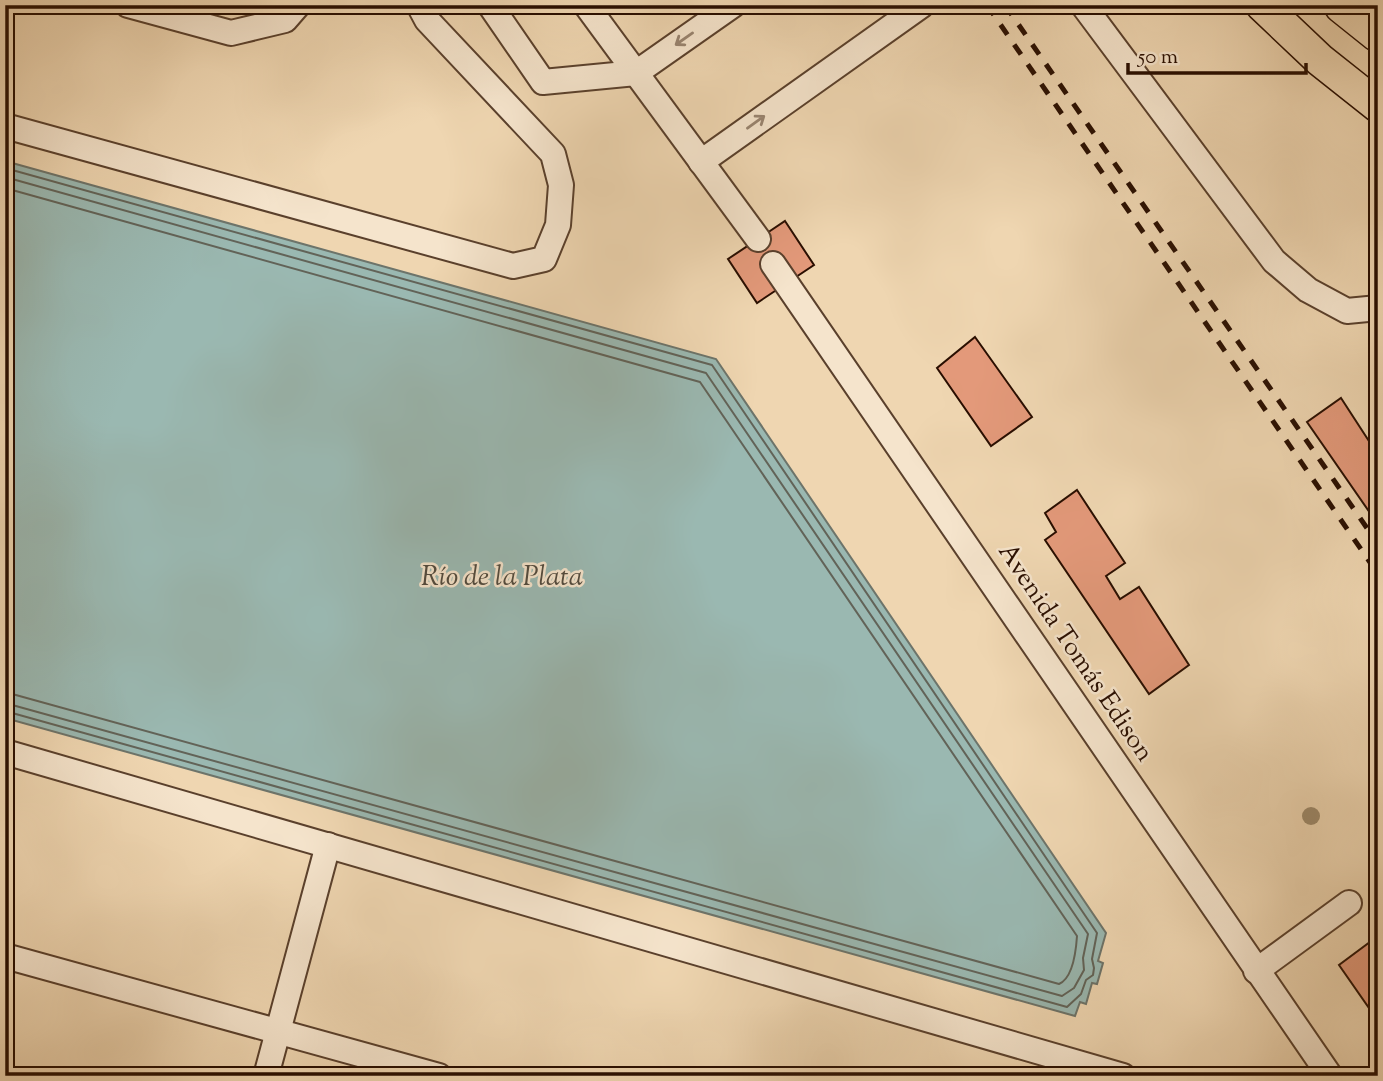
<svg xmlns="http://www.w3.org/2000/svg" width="1383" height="1081" viewBox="0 0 1383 1081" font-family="'Sorts Mill Goudy',serif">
<rect width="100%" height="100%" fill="#efd6b1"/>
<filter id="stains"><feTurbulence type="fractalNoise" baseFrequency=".00286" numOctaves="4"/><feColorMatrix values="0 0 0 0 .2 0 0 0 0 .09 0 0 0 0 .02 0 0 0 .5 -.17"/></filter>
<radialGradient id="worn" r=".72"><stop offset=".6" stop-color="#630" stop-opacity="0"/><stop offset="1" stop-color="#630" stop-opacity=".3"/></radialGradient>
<!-- water -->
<polygon fill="#9ab8b1" stroke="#6d746a" stroke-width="2" points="5,161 716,359 1106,933 1098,961 1103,963 1097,984 1092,983 1086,1004 1080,1002 1075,1016 5,718"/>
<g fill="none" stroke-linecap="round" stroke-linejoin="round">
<!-- shore -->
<g stroke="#626358" stroke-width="2">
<polyline points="5,168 712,365 1097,933 1092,959 1094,968 1093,975 1086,980 1081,994 1067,1007 5,711"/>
<polyline points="5,177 706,373 1088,934 1083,958 1084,970 1074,988 1062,996 5,703"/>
<path d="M5,188L700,382L1077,936C1076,951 1073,978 1059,984L5,692"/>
</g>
</g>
<!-- building -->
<g fill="#e3997a" stroke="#290e00" stroke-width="2">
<polygon points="785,221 814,265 757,303 728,259"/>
<polygon points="975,337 1032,417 991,446 937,368"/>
<polygon points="1341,398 1378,455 1377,523 1307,422"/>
<polygon points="1077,490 1125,563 1106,576 1120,599 1139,587 1189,665 1149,694 1045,540 1056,532 1045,513"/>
<polygon points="1378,936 1378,1021 1339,965"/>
</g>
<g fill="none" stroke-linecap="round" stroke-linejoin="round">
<!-- major-tunnel -->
<polyline stroke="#d1b896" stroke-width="32" stroke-dasharray="32 16" stroke-linecap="butt" points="1375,5 1378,7"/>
<!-- minor casing -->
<g stroke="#5a402c" stroke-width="28">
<g id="minor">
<polyline points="128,5 231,33 285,20 298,5"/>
<polyline points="490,5 543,82 636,73 733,5"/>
<polyline points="586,5 758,239"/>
<polyline points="1083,5 1274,261 1308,290 1347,311 1378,308"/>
<polyline points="5,126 513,266 544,259 558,225 561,185 553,154 427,20 419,5"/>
<polyline points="701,162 922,5"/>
<polyline points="773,264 1330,1076"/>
<polyline points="5,752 1123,1076"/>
<polyline points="5,956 439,1076"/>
<polyline points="1256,971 1349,903"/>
<polyline points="266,1076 328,845"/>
</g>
</g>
<!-- major casing -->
<g stroke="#290e00" stroke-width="35">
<polyline id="major" points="1262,5 1320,60 1378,106"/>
</g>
<!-- highway casing -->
<g stroke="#290e00" stroke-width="40">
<polyline id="highway" points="1343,5 1378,33"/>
</g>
<!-- minor -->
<use href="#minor" stroke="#f5e4cc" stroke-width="24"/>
<!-- major -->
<use href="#major" stroke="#efd6b1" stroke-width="32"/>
<!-- highway -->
<use href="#highway" stroke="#efd6b1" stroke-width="37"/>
<!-- rail -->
<g stroke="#290e00" stroke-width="5" stroke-dasharray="12 12" stroke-linecap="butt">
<polyline points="987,5 1378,574"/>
<polyline points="1005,5 1378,544"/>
</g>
</g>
<!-- trees -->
<circle fill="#9e8a6b" cx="1311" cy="816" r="9"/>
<!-- one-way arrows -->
<defs><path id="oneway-shaft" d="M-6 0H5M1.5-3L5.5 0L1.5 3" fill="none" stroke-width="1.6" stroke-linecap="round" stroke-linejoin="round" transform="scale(1.75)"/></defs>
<g stroke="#998470">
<use href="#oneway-shaft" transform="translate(684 39) rotate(145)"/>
<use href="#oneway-shaft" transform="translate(756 122) rotate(-36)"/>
</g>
<g text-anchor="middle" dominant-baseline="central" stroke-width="5" stroke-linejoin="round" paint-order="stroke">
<!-- street labels -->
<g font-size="26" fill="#290e00" stroke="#f5e4cc">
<text transform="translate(1075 653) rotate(56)">Avenida Tomás Edison</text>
</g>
<!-- water labels -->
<g font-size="28" font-style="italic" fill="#514a3e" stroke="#f5e4cc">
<text x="502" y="578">Río de la Plata</text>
</g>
</g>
<!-- margin -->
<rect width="1383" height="1081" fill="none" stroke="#efd6b1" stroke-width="28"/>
<rect x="7" y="7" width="1369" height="1067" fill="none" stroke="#290e00" stroke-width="3.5"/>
<rect x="14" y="14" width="1355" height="1053" fill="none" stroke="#290e00" stroke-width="2"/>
<!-- scale -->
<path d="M1128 63v10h178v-10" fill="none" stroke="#290e00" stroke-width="3.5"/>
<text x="1138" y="63" font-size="21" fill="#290e00" stroke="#f5e4cc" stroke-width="5" paint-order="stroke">50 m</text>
<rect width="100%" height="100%" filter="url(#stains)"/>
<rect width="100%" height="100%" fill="url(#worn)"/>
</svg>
